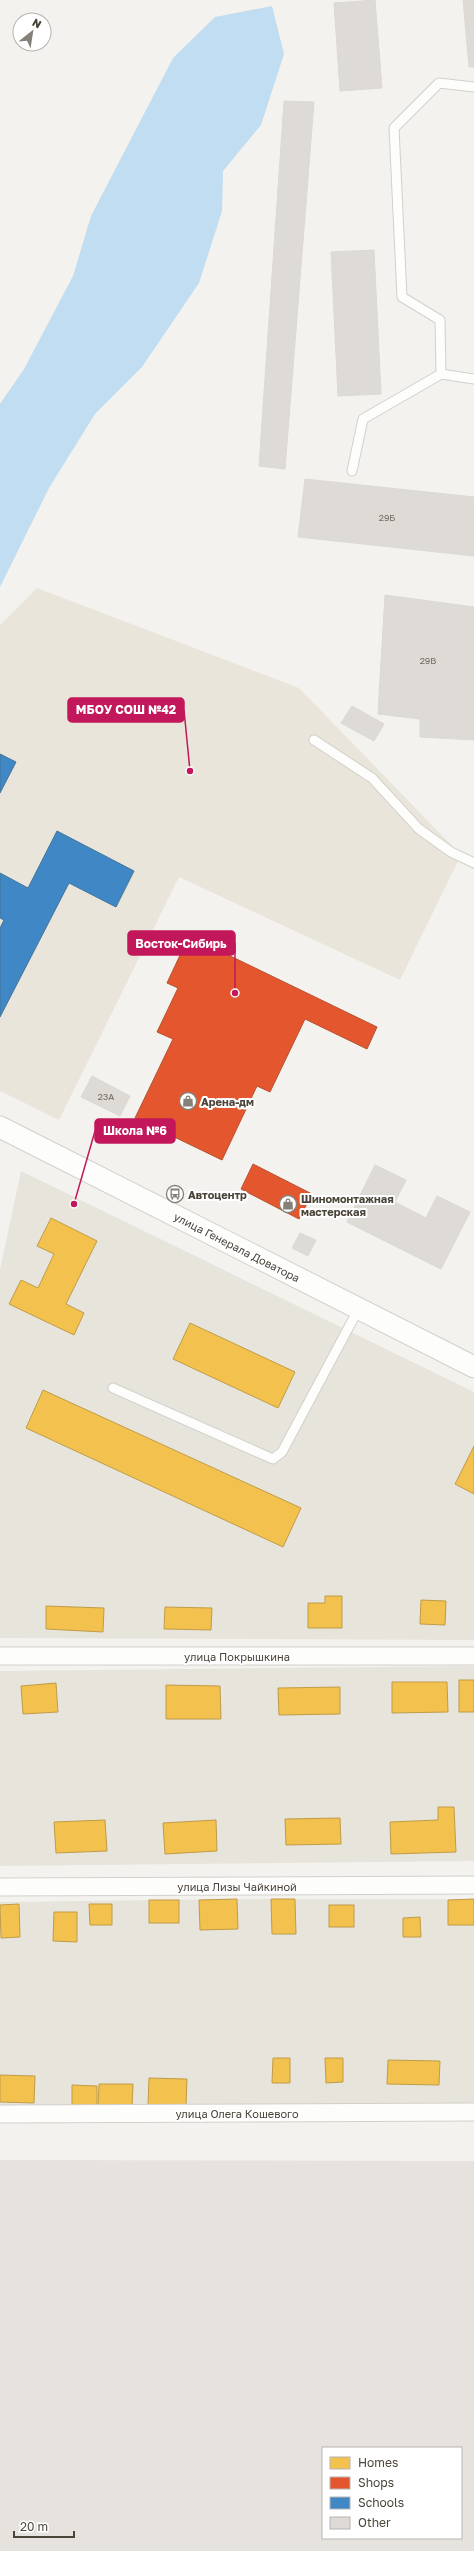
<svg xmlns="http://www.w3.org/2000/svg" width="474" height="2551" viewBox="0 0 474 2551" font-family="'Golos Text',sans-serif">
<rect width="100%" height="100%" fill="#f4f2ee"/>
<!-- residential -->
<g fill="#e7e4dc">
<polygon points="21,1171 474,1392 474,1640 0,1638 0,1270"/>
<polygon points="474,1666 474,1861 0,1866 0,1671"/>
<polygon points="237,1899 474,1899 474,2104 0,2105 0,1902"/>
</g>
<!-- industrial -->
<path fill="#e6e2de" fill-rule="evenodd" d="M0,2160L474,2161V2551H0ZM323,2448H461V2538H323Z"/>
<!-- education -->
<polygon fill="#eae5da" points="37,588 299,688 461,855 400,980 179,877 59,1120 0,1091 0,625"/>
<!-- water -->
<polygon fill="#c0ddf1" points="272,6 284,54 261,125 223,171 222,211 199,283 142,367 95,414 49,488 0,587 0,404 24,369 73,276 91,216 173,58 215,17"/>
<!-- homes -->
<g fill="#f2c14e" stroke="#c09c48">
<polygon points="51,1218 97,1241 66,1304 84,1313 74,1335 9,1304 21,1280 38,1288 54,1254 37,1246"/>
<polygon points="190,1323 295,1372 278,1408 173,1359"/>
<polygon points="43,1390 301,1508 283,1547 26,1428"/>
<polygon points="474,1446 474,1494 455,1484"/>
<polygon points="325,1596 342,1596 342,1628 308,1628 308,1603 325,1603"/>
<polygon points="421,1600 446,1601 445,1625 420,1624"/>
<polygon points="46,1606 104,1608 103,1632 46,1629"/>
<polygon points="165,1607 212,1608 211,1630 164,1629"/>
<rect x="459" y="1680" width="15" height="32"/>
<polygon points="392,1682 447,1682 448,1712 392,1713"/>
<polygon points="56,1683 58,1712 23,1714 21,1686"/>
<polygon points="166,1685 220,1686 221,1719 166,1719"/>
<polygon points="340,1687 340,1714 279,1715 278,1688"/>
<polygon points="438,1807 454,1807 456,1852 391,1854 390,1822 438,1820"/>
<polygon points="340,1818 341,1844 286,1845 285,1819"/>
<polygon points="105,1820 107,1851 56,1853 54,1822"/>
<polygon points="216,1820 217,1851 165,1854 163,1823"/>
<polygon points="237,1899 238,1929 200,1930 199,1900"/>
<polygon points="271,1899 295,1899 296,1934 272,1934"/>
<polygon points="474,1899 474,1925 448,1925 448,1900"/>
<rect x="149" y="1900" width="30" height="23"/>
<polygon points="19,1904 20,1937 1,1938 0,1905"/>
<polygon points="89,1904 112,1904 112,1925 90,1925"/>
<rect x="329" y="1905" width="25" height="22"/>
<polygon points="54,1912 77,1912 77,1942 53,1941"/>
<polygon points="420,1917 421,1937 403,1937 403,1918"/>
<polygon points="273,2058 290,2058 290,2083 272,2083"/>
<polygon points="325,2058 343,2058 343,2082 326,2083"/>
<polygon points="388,2060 440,2061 439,2085 387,2084"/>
<polygon points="0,2075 35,2076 34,2103 0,2102"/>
<polygon points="149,2078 187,2079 186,2106 148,2105"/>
<polygon points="99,2084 133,2084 132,2108 98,2107"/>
<polygon points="72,2085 97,2086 97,2110 72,2109"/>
</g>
<!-- shops -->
<g fill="#e4572e" stroke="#b65131">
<polygon points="189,936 377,1027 367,1049 305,1019 270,1092 257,1086 222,1160 135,1118 173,1039 157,1032 178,988 167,983"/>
<polygon points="253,1164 312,1194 299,1219 241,1189"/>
</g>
<!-- schools -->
<g fill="#3f88c5" stroke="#43749b">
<polygon points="0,754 16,762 0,793"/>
<polygon points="57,831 134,871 116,907 69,883 0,1017 0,928 4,920 0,918 0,873 28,888"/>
</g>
<!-- building -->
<g fill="#dedbd6" stroke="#dcd9d4">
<polygon points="375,0 382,88 340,91 334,3"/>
<polygon points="463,0 474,0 474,67 469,67"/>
<polygon points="284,101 314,102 285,469 259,466"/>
<polygon points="374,250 381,394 338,396 331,252"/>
<polygon points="305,479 474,497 474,556 298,537"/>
<polygon points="385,595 474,607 474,740 420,737 420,719 378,714"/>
<polygon points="352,706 384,724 374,741 341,723"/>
<polygon points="92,1076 130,1096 120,1116 81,1097"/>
<polygon points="375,1165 406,1180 395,1202 426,1218 437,1196 470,1212 441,1269 347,1222"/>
<polygon points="300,1233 316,1240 308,1256 292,1248"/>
</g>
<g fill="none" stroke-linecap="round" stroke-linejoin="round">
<!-- service casing -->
<g stroke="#d2d0cb" stroke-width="11">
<g id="service">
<polyline points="441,374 474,379"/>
<polyline points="352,471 363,419 441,374 440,320 402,297 394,128 439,83 474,87"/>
<polyline points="314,740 372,778 419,829 451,852 474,863"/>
<polyline points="113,1388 273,1459 282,1452 359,1308"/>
</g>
</g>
<!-- minor casing -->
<g stroke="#d2d0cb" stroke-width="19">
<g id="minor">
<polyline points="0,1656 474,1656"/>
<polyline points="0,1887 474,1885"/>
<polyline points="0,2114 474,2112"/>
</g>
</g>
<!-- tertiary casing -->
<g stroke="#d2d0cb" stroke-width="23">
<polyline id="tertiary" points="0,1127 474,1367"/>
</g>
<!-- service -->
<use href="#service" stroke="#fdfdfc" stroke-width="9"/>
<!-- minor -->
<use href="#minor" stroke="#fdfdfc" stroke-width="17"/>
<!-- tertiary -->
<use href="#tertiary" stroke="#fdfdfc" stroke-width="21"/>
</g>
<!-- icons -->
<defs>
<g id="shop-ring" transform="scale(0.9)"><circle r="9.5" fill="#fff" stroke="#868178" stroke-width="1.5"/><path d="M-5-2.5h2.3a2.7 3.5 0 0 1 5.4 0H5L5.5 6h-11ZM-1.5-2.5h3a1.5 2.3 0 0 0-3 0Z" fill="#868178"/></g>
<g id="bus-ring" transform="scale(0.9)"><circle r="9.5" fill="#fff" stroke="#868178" stroke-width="1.5"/><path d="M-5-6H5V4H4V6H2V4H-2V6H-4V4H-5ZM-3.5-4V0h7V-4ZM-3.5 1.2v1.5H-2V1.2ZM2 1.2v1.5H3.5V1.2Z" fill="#868178"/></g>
</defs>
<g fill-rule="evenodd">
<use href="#shop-ring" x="188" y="1101"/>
<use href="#bus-ring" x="175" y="1194"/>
<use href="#shop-ring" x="288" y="1204"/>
</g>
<g text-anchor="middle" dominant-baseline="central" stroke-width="4" stroke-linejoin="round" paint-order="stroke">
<!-- number labels -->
<g font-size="9" fill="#706a61">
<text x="387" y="517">29Б</text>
<text x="428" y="660">29В</text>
<text x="106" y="1096">23А</text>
</g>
<!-- poi labels -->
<g font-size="11" font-weight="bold" fill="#4b4439" stroke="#fff" text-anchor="start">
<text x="201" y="1101">Арена-дм</text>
<text x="188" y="1194">Автоцентр</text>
<text x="301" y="1198">Шиномонтажная<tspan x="301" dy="13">мастерская</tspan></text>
</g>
<!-- street labels -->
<g font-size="11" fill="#4b4439" stroke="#fff">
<text transform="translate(237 1247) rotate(27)">улица Генерала Доватора</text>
<text x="237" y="1656">улица Покрышкина</text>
<text x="237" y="1886">улица Лизы Чайкиной</text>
<text x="237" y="2113">улица Олега Кошевого</text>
</g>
</g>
<!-- callouts -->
<path fill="none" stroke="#c2185b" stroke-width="1.5" d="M190 771L184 710M235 993L235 943M74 1204L95 1131"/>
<g fill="#c2185b" stroke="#fff" stroke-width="1.5">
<circle cx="190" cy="771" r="4"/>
<circle cx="235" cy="993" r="4"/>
<circle cx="74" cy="1204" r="4"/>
</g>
<g fill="#c2185b" stroke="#c2185b" stroke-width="1.5">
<rect x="68" y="698" width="116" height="24" rx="4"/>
<rect x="128" y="931" width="107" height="24" rx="4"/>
<rect x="95" y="1119" width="80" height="24" rx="4"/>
</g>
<g font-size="12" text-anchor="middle" font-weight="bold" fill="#fff">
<text x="126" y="714">МБОУ СОШ №42</text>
<text x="181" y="948">Восток-Сибирь</text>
<text x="135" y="1135">Школа №6</text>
</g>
<!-- legend -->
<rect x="322" y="2447" width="140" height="92" fill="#ffffff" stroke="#b7b4b0"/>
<rect x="330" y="2457" width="20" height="12" fill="#f2c14e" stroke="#b7b4b0"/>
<text x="358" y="2467" font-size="12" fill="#4b4439">Homes</text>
<rect x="330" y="2477" width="20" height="12" fill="#e4572e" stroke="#b7b4b0"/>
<text x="358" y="2487" font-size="12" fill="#4b4439">Shops</text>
<rect x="330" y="2497" width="20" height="12" fill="#3f88c5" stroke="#b7b4b0"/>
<text x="358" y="2507" font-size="12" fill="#4b4439">Schools</text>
<rect x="330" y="2517" width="20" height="12" fill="#dedbd6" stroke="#b7b4b0"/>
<text x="358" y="2527" font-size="12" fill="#4b4439">Other</text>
<!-- north arrow -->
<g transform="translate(32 32) rotate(30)"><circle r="19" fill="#ffffff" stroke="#b7b4b0"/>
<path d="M0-3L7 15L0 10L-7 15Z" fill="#868178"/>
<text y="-6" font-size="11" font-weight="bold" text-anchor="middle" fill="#4b4439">N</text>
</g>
<!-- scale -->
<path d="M14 2531v6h60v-6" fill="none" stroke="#4b4439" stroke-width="2"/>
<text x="20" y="2531" font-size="12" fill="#4b4439" stroke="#ffffff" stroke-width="3" paint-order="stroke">20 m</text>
</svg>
